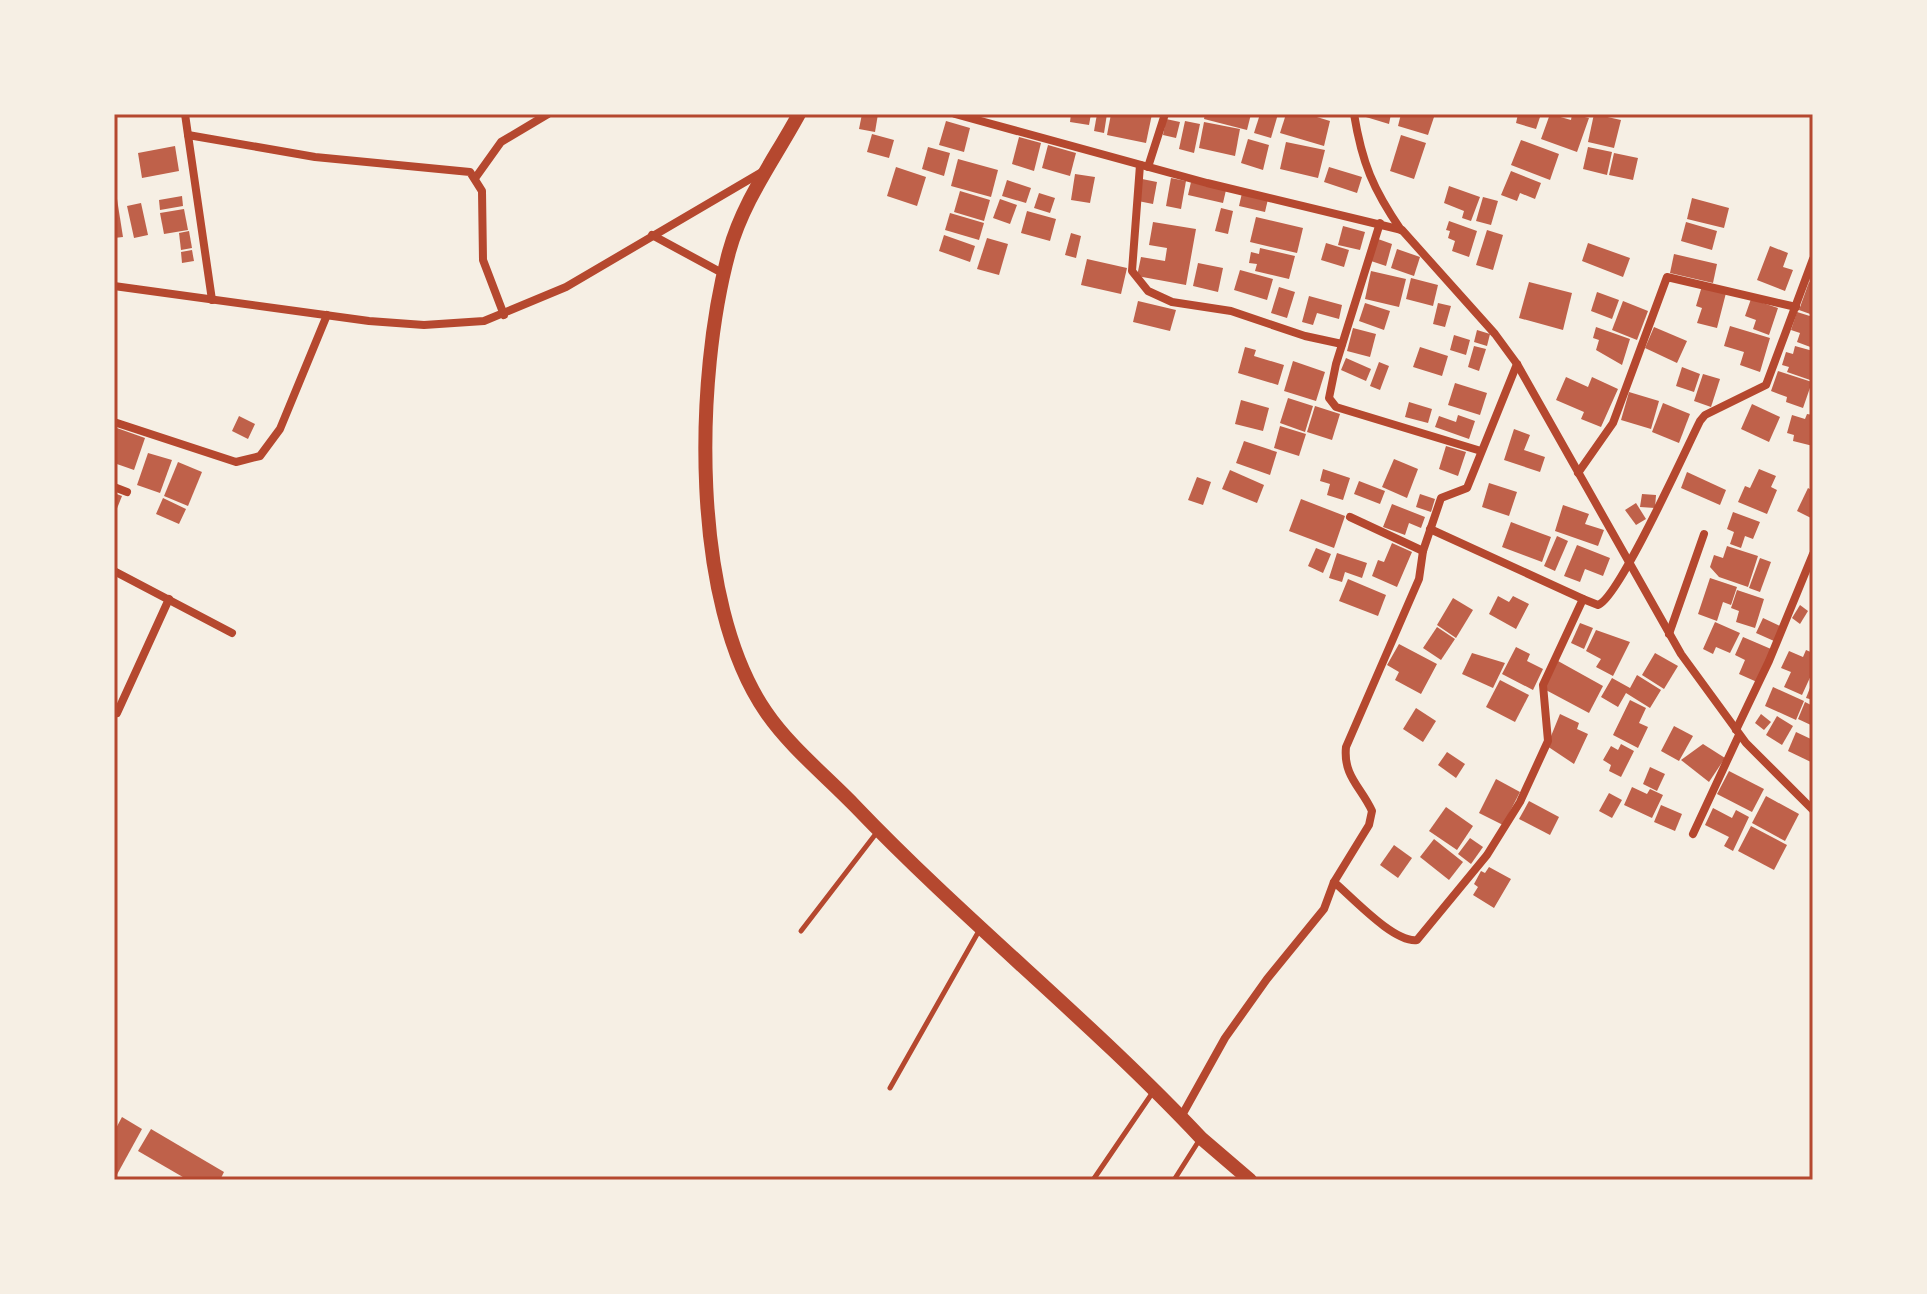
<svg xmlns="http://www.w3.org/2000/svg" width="1927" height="1294" viewBox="0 0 1927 1294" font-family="Commissioner,sans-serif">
<rect width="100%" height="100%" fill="#f6efe4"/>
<!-- building -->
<g fill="#bf614a">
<polygon points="862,114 878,114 875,132 859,129"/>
<polygon points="1071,114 1091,114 1089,125 1070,122"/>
<polygon points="1097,114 1107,114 1104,133 1094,131"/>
<polygon points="1111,114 1152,114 1146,143 1107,135"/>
<polygon points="1205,114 1251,114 1247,130 1204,119"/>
<polygon points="1260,114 1278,114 1271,138 1254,133"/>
<polygon points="1286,114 1307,114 1330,121 1324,146 1280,133"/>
<polygon points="1356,114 1391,114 1389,124"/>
<polygon points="1401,114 1435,114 1428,135 1398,126"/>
<polygon points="1518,114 1541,114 1536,129 1516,123"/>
<polygon points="1550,114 1571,120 1572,114 1589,118 1577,152 1541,139"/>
<polygon points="1594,114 1621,120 1614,148 1588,142"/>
<polygon points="1166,119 1180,122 1176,138 1163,135"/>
<polygon points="946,121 970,128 964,152 939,145"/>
<polygon points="1185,121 1200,124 1194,153 1179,149"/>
<polygon points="1204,122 1240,129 1235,156 1199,148"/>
<polygon points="872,134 894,140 889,158 867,152"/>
<polygon points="1401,135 1426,143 1414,179 1390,171"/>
<polygon points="1019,137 1041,143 1034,171 1012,164"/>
<polygon points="1248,139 1269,145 1263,170 1241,163"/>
<polygon points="1521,140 1559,154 1550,180 1511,165"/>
<polygon points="1286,142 1325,150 1318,178 1280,169"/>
<polygon points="1048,145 1076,153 1070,176 1042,168"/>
<polygon points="175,146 179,171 142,178 138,153"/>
<polygon points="928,147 950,153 944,176 922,169"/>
<polygon points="1588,147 1612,152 1607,175 1583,169"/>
<polygon points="1614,153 1638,158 1633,180 1609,175"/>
<polygon points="958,159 998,170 991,197 951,186"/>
<polygon points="896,167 926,177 917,206 887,196"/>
<polygon points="1329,167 1362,177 1357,193 1324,182"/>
<polygon points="1511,171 1541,183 1535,199 1520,193 1517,201 1501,195"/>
<polygon points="1075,174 1095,177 1090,203 1071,200"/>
<polygon points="1171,178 1186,181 1181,209 1166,206"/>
<polygon points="1142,179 1157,182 1153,204 1138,201"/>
<polygon points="1007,180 1031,188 1026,203 1002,196"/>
<polygon points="1191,182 1226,190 1223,203 1188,195"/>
<polygon points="1449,186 1480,197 1471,221 1462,218 1464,211 1444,203"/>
<polygon points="960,191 990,200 984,221 954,212"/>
<polygon points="1039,193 1055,198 1050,213 1034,208"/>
<polygon points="1242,193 1268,199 1265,212 1239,206"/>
<polygon points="182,196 183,206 160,210 159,200"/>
<polygon points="1483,197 1498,201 1491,225 1476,221"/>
<polygon points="1692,198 1729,208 1724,228 1687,219"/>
<polygon points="117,199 123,237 114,238 114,200"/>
<polygon points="1000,199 1017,205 1010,224 993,218"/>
<polygon points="141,203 148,235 134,238 127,206"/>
<polygon points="1221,208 1233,211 1228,234 1215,231"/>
<polygon points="184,209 188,230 164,234 160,213"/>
<polygon points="1027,211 1056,219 1050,241 1021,233"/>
<polygon points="950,213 984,223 979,240 945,230"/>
<polygon points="1256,217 1303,228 1297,253 1250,242"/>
<polygon points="1449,221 1477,231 1469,257 1452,251 1455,241 1448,238 1450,231 1446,230"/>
<polygon points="1153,222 1196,229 1186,285 1137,276 1141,257 1165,261 1167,248 1149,245"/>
<polygon points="1686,222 1717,231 1712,250 1681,241"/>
<polygon points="1343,226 1365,232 1360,250 1338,245"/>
<polygon points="1487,230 1503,235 1493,270 1476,265"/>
<polygon points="189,231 192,248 181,250 179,233"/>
<polygon points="1071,233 1081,236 1076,258 1065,255"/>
<polygon points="944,235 975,246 970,262 939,251"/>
<polygon points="987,238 1008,244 999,275 977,269"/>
<polygon points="1378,239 1392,244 1386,266 1371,261"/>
<polygon points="1326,243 1349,250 1344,267 1321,260"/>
<polygon points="1588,243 1630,258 1623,277 1582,261"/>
<polygon points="1770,246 1788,253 1783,267 1793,270 1785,291 1757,280"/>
<polygon points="1260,248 1295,256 1289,279 1255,271 1257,264 1249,263 1251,252 1259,254"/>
<polygon points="1397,249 1420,257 1414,276 1391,268"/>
<polygon points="192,250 194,261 182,263 181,252"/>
<polygon points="1674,254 1717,264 1713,283 1670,273"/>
<polygon points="1087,259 1127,268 1121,294 1081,285"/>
<polygon points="1198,263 1223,268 1218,292 1193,286"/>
<polygon points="1240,270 1273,279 1267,300 1234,290"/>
<polygon points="1371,271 1406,279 1399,307 1365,299"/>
<polygon points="1411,278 1438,285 1433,306 1406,299"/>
<polygon points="1529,282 1572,293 1563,330 1519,318"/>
<polygon points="1809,282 1813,284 1813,315 1799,310"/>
<polygon points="1702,286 1726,293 1717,328 1697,323 1702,308 1696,306"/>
<polygon points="1279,287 1295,292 1287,318 1271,313"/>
<polygon points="1597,292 1619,300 1612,319 1591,311"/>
<polygon points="1309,296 1342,305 1339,319 1317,313 1313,325 1302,322"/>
<polygon points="1751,299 1778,308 1769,335 1753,329 1756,320 1745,316"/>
<polygon points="1138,301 1176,310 1170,331 1133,322"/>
<polygon points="1623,301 1648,311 1637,340 1612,330"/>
<polygon points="1365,303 1390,311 1384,330 1359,321"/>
<polygon points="1438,303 1451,306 1445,327 1433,324"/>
<polygon points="1797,312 1813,317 1813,348 1797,342 1800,333 1791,330"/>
<polygon points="1730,326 1770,338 1760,372 1740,365 1744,352 1724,346"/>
<polygon points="1596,327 1630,339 1622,365 1596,350 1599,340 1593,338"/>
<polygon points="1654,327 1687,341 1677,363 1645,348"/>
<polygon points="1353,328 1376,334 1370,357 1347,351"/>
<polygon points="1477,330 1490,334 1487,346 1474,342"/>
<polygon points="1454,335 1470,340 1466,355 1450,350"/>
<polygon points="1474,346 1486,349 1479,371 1468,367"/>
<polygon points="1795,346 1813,351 1813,381 1787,372 1789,367 1782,365 1786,352 1793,354"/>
<polygon points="1245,347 1256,350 1254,356 1284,365 1278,385 1238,373"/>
<polygon points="1420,347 1448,356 1442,376 1413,367"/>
<polygon points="1346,358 1371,369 1366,381 1341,370"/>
<polygon points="1293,361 1325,372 1316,401 1284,391"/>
<polygon points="1379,362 1389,366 1380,390 1370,386"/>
<polygon points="1682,367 1700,374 1694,392 1676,386"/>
<polygon points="1778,371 1812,382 1803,408 1786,402 1787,397 1771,391"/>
<polygon points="1703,374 1720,379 1711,407 1694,401"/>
<polygon points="1566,377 1588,387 1592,377 1618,389 1601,427 1581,419 1584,412 1556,400"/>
<polygon points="1455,383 1487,393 1480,415 1448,405"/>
<polygon points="1629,392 1659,401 1651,429 1621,420"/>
<polygon points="1288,398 1313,406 1305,432 1280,423"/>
<polygon points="1241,400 1269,408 1263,431 1235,424"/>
<polygon points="1409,402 1432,409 1428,423 1405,417"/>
<polygon points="1663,403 1690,414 1679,443 1652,432"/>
<polygon points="1752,404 1780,417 1769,442 1741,429"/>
<polygon points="1315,406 1340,414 1332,440 1307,432"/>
<polygon points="1807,414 1813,415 1813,446 1793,441 1794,435 1787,433 1792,415 1805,419"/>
<polygon points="1458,415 1475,421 1469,439 1435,427 1439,416 1456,422"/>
<polygon points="239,416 255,424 248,439 232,431"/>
<polygon points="1280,426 1306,434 1299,456 1274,448"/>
<polygon points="114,427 145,438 134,470 114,463"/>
<polygon points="1514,429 1530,435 1524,450 1545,457 1540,472 1504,460"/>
<polygon points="1244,441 1277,452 1270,475 1236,463"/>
<polygon points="1446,446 1466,452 1458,476 1439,469"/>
<polygon points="148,453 172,460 160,493 137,485"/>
<polygon points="1394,459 1418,469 1407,498 1382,487"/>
<polygon points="178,462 202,472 188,506 164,496"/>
<polygon points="1323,469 1350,478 1343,500 1327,495 1330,484 1320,481"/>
<polygon points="1759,469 1776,476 1771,487 1777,490 1767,514 1738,502 1745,486 1750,488"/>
<polygon points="1230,470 1264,485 1257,503 1222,489"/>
<polygon points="1687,472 1726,490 1720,505 1681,488"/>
<polygon points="1197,477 1211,482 1203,505 1188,500"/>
<polygon points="1359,481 1385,491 1380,504 1354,494"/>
<polygon points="1489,483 1517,492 1509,516 1482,507"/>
<polygon points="1808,488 1813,491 1813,519 1797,511"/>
<polygon points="114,493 122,496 114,516"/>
<polygon points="1420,494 1435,499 1431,512 1416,507"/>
<polygon points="1642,494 1656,495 1655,508 1640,507"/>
<polygon points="163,498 186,509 179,524 156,514"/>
<polygon points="1301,499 1345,516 1334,548 1289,531"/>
<polygon points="1636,503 1646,519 1636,525 1625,510"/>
<polygon points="1392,504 1425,517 1421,528 1409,523 1405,535 1383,527"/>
<polygon points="1563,505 1589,514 1585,524 1604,530 1598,546 1555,531"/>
<polygon points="1733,512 1760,522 1753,539 1745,536 1741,548 1730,544 1734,532 1727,529"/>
<polygon points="1511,522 1551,537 1542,562 1502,547"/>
<polygon points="1557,536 1568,541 1555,571 1544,566"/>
<polygon points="1392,543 1412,552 1397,587 1372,576 1378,560 1384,562"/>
<polygon points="1577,545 1610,558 1603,576 1585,569 1580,582 1564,576"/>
<polygon points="1727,546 1758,556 1748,587 1719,577 1710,567 1714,555 1723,558"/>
<polygon points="1316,548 1331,554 1323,573 1308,566"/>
<polygon points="1337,553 1367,563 1362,578 1345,572 1342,582 1329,578"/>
<polygon points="1760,558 1771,562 1760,592 1749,588"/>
<polygon points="1710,578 1737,587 1731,605 1723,602 1717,621 1698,614"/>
<polygon points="1348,579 1386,595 1378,616 1339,601"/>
<polygon points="1737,590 1764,599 1755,628 1736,622 1739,611 1731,608"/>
<polygon points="1498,596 1509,602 1513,596 1529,604 1516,629 1489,614"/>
<polygon points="1453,598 1473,610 1456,638 1437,625"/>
<polygon points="1800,605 1808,611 1800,624 1792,618"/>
<polygon points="1763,618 1780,626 1774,641 1756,633"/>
<polygon points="1715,622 1740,633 1730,653 1716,647 1713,654 1703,649"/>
<polygon points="1580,623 1593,628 1584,649 1571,643"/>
<polygon points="1437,627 1455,639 1441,660 1423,648"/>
<polygon points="1596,630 1630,642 1613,676 1596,667 1601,659 1586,651"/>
<polygon points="1743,637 1771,649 1757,682 1739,674 1745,660 1735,655"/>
<polygon points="1399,644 1437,664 1421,694 1395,680 1399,672 1387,665"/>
<polygon points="1516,647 1530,654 1527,661 1543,669 1533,690 1502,674"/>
<polygon points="1806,650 1813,653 1813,671 1802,695 1784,687 1791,672 1781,668 1789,651 1803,657"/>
<polygon points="1472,653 1505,663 1493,688 1462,674"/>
<polygon points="1655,653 1678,666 1664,689 1642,675"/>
<polygon points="1558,661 1603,686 1589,713 1544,689"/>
<polygon points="1637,675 1661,690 1650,708 1626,693 1618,707 1601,697 1612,678 1630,688"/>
<polygon points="1500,680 1529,695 1515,722 1486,707"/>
<polygon points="1813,680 1813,700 1806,698"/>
<polygon points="1773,687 1804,701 1796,720 1765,706"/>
<polygon points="1630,700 1646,708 1639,723 1648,727 1638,748 1613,735"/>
<polygon points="1805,702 1813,706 1813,726 1798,719"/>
<polygon points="1416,708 1436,721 1423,742 1403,729"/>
<polygon points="1560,714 1579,723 1577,729 1588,734 1574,764 1547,746"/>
<polygon points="1761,714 1771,722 1764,730 1755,723"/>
<polygon points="1777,716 1793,726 1782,745 1766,735"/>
<polygon points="1674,726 1693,736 1679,761 1661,751"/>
<polygon points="1796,732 1813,740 1813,763 1788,751"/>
<polygon points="1621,744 1634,751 1621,777 1609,771 1611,765 1603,760 1611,746 1618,750"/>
<polygon points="1703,744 1725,758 1709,782 1681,760"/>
<polygon points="1447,752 1465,764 1456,778 1438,765"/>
<polygon points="1650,767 1665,774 1657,791 1643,784"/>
<polygon points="1729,771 1764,789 1752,812 1717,794"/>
<polygon points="1496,779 1520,792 1503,825 1479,813"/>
<polygon points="1632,787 1647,794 1650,789 1663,795 1652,818 1624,805"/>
<polygon points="1609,793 1622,800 1612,818 1599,811"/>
<polygon points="1766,796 1799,814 1785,841 1752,823"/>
<polygon points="1529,801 1559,817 1550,835 1519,819"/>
<polygon points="1661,805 1682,814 1675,831 1654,822"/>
<polygon points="1446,807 1473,826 1457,850 1429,831"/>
<polygon points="1713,808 1732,818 1736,810 1749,817 1733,851 1724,846 1729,837 1705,825"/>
<polygon points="1751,826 1787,845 1774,870 1738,851"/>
<polygon points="1470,838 1483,847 1471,864 1458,854"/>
<polygon points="1434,839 1463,862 1449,880 1420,857"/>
<polygon points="1394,845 1412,858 1398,878 1380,865"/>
<polygon points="1489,867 1511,879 1494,908 1473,895 1478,887 1474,884 1481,871 1485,873"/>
<polygon points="122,1117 142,1129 114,1180 114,1132"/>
<polygon points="151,1129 224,1172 220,1180 188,1180 138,1151"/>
</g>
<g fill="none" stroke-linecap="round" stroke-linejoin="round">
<!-- service -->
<g stroke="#b5482f" stroke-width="5">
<polyline points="801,931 878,831"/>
<polyline points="890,1088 980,929"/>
<polyline points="1093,1180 1153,1092"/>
<polyline points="1174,1180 1200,1139"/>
</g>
<!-- minor -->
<g stroke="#b5482f" stroke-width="8">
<polyline points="185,114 188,135"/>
<polyline points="955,114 1207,183 1402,230 1495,334 1517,364 1681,654 1746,743 1813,810"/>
<path d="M1354,114C1362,163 1373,189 1401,230"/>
<polyline points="1140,165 1132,271 1148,291 1172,302 1231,311 1305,336 1342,344"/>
<polyline points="1148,167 1165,114"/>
<polyline points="476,177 501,142 548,114"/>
<polyline points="1380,223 1336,364 1329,398 1336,407 1481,451"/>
<polyline points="652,235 724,274"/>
<polyline points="114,286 369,321 424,325 484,321 566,287 762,172"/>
<polyline points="212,300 188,135 315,157 470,172 482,191 483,260 504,315"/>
<polyline points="114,422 236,462 260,456 280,429 327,315"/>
<polyline points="1578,473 1613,423 1667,277 1796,307"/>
<polyline points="114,487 127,492"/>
<polyline points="1350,517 1423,551"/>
<path d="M1430,529L1583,599L1598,605C1619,598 1686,449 1700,421L1705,415L1766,385L1813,259"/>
<polyline points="114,571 232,633"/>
<polyline points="1669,634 1704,534"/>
<polyline points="117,713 169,599"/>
<polyline points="1736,730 1769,661 1813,554"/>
<polyline points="1693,834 1739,735"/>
<path d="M1334,882C1353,898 1394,943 1417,940L1487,855L1520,802L1548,741L1543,685L1583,599"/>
<path d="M1181,1117L1225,1038L1267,979L1324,909L1334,882L1369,825L1372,811C1361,787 1343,776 1346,747L1419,579L1423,551L1441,498L1467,488L1517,364"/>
</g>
<!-- primary -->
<path stroke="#b5482f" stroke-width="14" d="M799,114C774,160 743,201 729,252C695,377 690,602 766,712C789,746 826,776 855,806C966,922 1092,1022 1201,1138L1250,1180"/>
</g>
<!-- border -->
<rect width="1927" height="1294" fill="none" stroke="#f6efe4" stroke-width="232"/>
<rect x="116" y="116" width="1695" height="1062" fill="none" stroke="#b5482f" stroke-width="3"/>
</svg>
